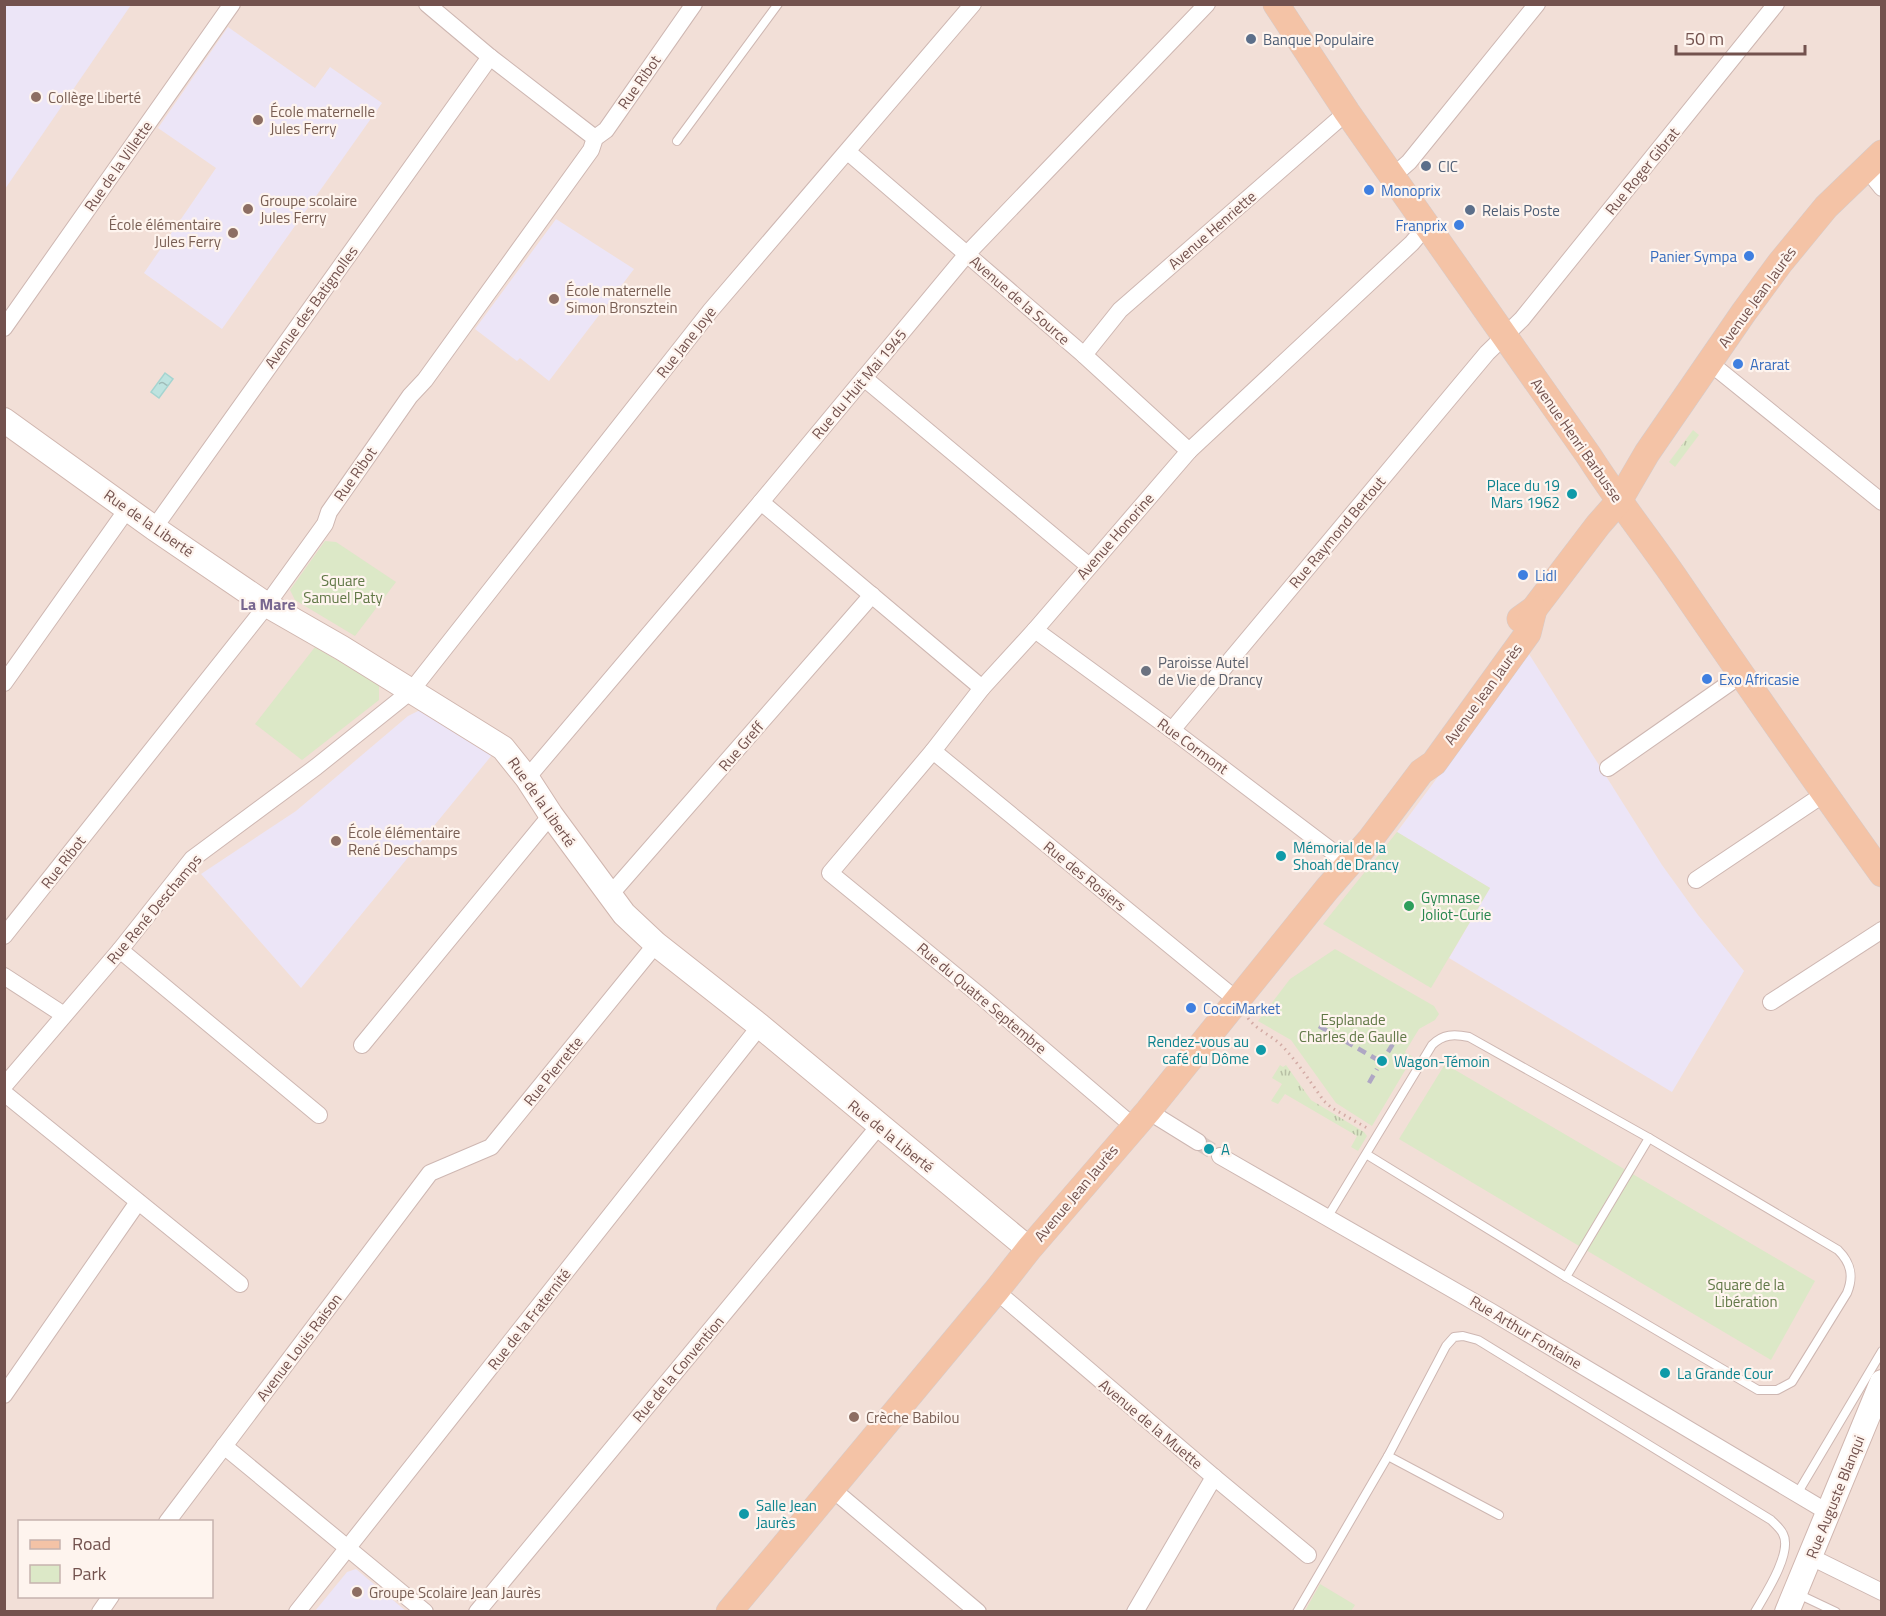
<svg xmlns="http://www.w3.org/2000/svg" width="1886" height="1616" viewBox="0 0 1886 1616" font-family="'Titillium Web',sans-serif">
<defs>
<pattern id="grass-tufts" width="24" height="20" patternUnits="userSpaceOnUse" patternTransform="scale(1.5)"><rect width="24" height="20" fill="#dce8c7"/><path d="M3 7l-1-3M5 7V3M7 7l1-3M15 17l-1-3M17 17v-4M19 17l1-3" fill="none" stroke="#b7bfa4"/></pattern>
<pattern id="water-ripples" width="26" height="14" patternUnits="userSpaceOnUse" patternTransform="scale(1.5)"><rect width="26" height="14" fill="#bee3df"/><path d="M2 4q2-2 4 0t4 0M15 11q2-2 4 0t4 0" fill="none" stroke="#9fbbb7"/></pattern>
</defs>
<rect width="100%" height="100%" fill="#fbefe8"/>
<!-- residential -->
<path fill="#f2dfd7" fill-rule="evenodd" d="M5,5H1881V1611L5,1612ZM20,1522H212V1596H20Z"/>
<!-- education -->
<g fill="#ece5f7">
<polygon points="5,4 131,5 5,189 4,5"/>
<polygon points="228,27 315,88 330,67 382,103 222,329 144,273 216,168 158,128"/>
<polygon points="556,219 634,269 549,381 520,358 517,361 475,329"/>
<polygon points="1529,654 1662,865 1698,915 1744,971 1672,1092 1449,958 1490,888 1397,832"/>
<polygon points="420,710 492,755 301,988 201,874 296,811 408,716"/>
<polygon points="356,1569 406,1611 315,1611 347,1572"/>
</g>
<!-- grass -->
<g fill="url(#grass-tufts)">
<polygon points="1693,430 1699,435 1675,467 1669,462"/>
<polygon points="1280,1065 1283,1067 1286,1065 1311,1100 1364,1132 1367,1136 1358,1151 1351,1147 1357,1136 1285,1094 1278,1104 1271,1101 1282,1084 1272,1078"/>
</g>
<!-- green -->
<g fill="#dce8c7">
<polygon points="325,541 336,542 396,582 355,636 295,600 290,590"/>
<polygon points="315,647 379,685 379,700 302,760 255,724"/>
<polygon points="1397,832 1490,888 1431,988 1323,924"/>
<polygon points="1335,949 1434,1006 1439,1014 1435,1020 1419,1029 1405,1052 1413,1057 1372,1126 1336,1103 1291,1040 1258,1021 1290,979"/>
<polygon points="1445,1064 1815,1281 1771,1360 1399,1139"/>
<polygon points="1320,1584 1355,1605 1351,1611 1305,1611"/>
</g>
<!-- water -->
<polygon fill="url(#water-ripples)" stroke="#a5d4d0" stroke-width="1.5" points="165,373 173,379 159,398 151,392"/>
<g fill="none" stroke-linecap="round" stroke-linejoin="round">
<!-- street-tunnel -->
<polyline stroke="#d9c8c2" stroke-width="16" stroke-dasharray="16 8" stroke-linecap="butt" points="1198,1142 1220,1156"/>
<!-- lane casing -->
<g stroke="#ceb7b2" stroke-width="10">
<g id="lane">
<polyline points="677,141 778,4"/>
<path d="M1327,1218L1432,1045C1443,1034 1454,1034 1469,1037L1649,1138L1838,1250C1851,1263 1854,1276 1847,1293L1792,1382L1777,1390H1758L1566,1277L1366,1154"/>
<polyline points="1566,1277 1649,1138"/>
<polyline points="1797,1494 1882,1351"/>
<path d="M1499,1515L1388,1456L1446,1346L1454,1337L1463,1336L1478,1340L1771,1520C1775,1524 1781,1529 1783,1534C1793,1552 1765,1595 1755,1612"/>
<polyline points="1798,1594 1836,1612"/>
<polyline points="1297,1612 1388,1456"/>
</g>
</g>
<!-- street casing -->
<g stroke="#ceb7b2" stroke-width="18">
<g id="street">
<polyline points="427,4 490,57 595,138"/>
<polyline points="848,152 1084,355 1189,451"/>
<polyline points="1866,168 1882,188"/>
<polyline points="1393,176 1409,162 1537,4"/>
<polyline points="4,328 232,4"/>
<polyline points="1084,355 1120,310 1347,112"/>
<polyline points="1710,363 1882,502"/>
<polyline points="864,378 1089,566"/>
<polyline points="761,502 982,688"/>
<polyline points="154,528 490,57"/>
<polyline points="1035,630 1172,730 1349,864"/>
<polyline points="4,683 128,508"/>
<polyline points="1172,730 1487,353 1522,319 1776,4"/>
<polyline points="933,751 1238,1001"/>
<polyline points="1608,768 1741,675"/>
<polyline points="527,778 761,502 967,254 1207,4"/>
<polyline points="1696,880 1824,794"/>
<polyline points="607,893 616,888 872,595"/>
<polyline points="4,936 263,610 325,524 329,512 410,396 425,380 591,150 595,138 606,130 694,4"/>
<polyline points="120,950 319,1115"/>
<polyline points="4,976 64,1015"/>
<polyline points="1771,1002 1882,930"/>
<polyline points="362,1045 551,815"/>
<polyline points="4,1086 120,950 192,859 316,767 411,691 711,310 973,4"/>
<polyline points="4,1093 240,1284"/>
<polyline points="1148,1111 1198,1142"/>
<polyline points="1133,1126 983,998 830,873 933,751 982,688 1035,630 1189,451 1412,243 1427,225"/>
<polyline points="1220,1156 1490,1311 1829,1513"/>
<polyline points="996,1291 1214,1477 1308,1555"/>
<polyline points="4,1395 138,1202"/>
<polyline points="224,1446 425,1612"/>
<polyline points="831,1488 978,1612"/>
<polyline points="167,1522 430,1173 491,1147 656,944"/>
<polyline points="1811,1557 1882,1592"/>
<polyline points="100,1612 111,1596"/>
<polyline points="297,1612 760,1026"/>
<polyline points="477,1612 879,1126"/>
<polyline points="1135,1612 1214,1477"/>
</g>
</g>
<!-- secondary casing -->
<g stroke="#d0b6af" stroke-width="26">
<g id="secondary">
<polyline points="4,420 154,528 267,605 342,648 503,748 527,778 551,815 624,914 656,944 760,1026 1029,1249"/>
<polyline points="1787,1612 1882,1382"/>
</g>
</g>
<!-- primary casing -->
<g stroke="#d5cbca" stroke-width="27">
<g id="primary">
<path d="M1276,4L1347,112L1589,456C1615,497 1645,535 1673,575C1742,676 1811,775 1882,874"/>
<polyline points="1520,619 1534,609 1598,525 1619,501 1647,453 1744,312 1780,263 1826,207 1882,153"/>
<polyline points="729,1612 996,1291 1029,1249 1148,1111 1327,889 1369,841 1421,772 1434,763 1528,633 1534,609"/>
</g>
</g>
<!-- path -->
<path stroke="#d3aba5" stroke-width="3" stroke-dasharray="1.5 4.5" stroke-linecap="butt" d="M1248,1018C1257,1031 1274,1036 1284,1048C1299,1064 1311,1083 1324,1101L1332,1108L1367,1128"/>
<!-- lane -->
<use href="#lane" stroke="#fff" stroke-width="8"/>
<!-- street -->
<use href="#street" stroke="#fff" stroke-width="16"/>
<!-- secondary -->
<use href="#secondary" stroke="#fff" stroke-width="24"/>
<!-- primary -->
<use href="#primary" stroke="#f4c3a6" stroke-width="26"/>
<!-- rail -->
<g stroke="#afa7c4" stroke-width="4.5" stroke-dasharray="9 6" stroke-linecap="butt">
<polyline points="1319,1026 1378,1060"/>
<polyline points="1388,1052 1394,1042"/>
<polyline points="1369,1083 1377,1069"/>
</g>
</g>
<!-- markers -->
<g fill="#5c6f8a" stroke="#fef4ee" stroke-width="2">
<circle cx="1251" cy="39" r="6"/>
<circle cx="1426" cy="166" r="6"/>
<circle cx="1470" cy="210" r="6"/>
</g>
<g fill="#8d6e63" stroke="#fef4ee" stroke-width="2">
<circle cx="36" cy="97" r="6"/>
<circle cx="258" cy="120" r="6"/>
<circle cx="248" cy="209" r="6"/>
<circle cx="233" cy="233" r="6"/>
<circle cx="554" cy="299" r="6"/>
<circle cx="336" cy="841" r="6"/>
<circle cx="854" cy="1417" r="6"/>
<circle cx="357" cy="1592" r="6"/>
</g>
<g fill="#3f7fe0" stroke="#fef4ee" stroke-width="2">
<circle cx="1369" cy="190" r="6"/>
<circle cx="1459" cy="225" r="6"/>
<circle cx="1749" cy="256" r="6"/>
<circle cx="1738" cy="364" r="6"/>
<circle cx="1523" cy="575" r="6"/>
<circle cx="1707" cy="679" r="6"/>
<circle cx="1191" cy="1008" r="6"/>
</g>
<g fill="#0f9aa8" stroke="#fef4ee" stroke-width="2">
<circle cx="1572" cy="494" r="6"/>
<circle cx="1281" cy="856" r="6"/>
<circle cx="1261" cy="1050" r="6"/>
<circle cx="1382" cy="1061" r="6"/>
<circle cx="1209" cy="1149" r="6"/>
<circle cx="1665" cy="1373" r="6"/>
<circle cx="744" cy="1514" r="6"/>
</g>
<circle fill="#6b7280" stroke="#fef4ee" stroke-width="2" cx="1146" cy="671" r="6"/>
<circle fill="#2e9e5b" stroke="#fef4ee" stroke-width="2" cx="1409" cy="906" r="6"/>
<g text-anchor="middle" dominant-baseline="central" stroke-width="4.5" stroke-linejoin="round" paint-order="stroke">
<!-- service labels -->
<g font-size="15" fill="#4e5e75" stroke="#fef4ee" text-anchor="start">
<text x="1263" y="39">Banque Populaire</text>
<text x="1438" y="166">CIC</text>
<text x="1482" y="210">Relais Poste</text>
</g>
<!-- street labels -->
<g font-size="15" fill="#73524e" stroke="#fef4ee">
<text transform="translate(639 82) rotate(-55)">Rue Ribot</text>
<text transform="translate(118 166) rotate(-55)">Rue de la Villette</text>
<text transform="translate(1642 171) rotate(-51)">Rue Roger Gibrat</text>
<text transform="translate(1212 230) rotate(-41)">Avenue Henriette</text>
<text transform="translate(1757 297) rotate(-54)">Avenue Jean Jaurès</text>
<text transform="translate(1020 300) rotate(41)">Avenue de la Source</text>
<text transform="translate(311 307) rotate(-54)">Avenue des Batignolles</text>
<text transform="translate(686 342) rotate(-52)">Rue Jane Joye</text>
<text transform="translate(859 384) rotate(-50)">Rue du Huit Mai 1945</text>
<text transform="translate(1577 440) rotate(55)">Avenue Henri Barbusse</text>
<text transform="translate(355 474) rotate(-55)">Rue Ribot</text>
<text transform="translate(149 523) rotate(35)">Rue de la Liberté</text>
<text transform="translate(1337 532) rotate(-50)">Rue Raymond Bertout</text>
<text transform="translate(1115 536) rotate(-49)">Avenue Honorine</text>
<text transform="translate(1483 694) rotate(-54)">Avenue Jean Jaurès</text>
<text transform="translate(741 746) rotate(-49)">Rue Greff</text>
<text transform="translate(1193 746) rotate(36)">Rue Cormont</text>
<text transform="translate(542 802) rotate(55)">Rue de la Liberté</text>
<text transform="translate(63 862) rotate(-52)">Rue Ribot</text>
<text transform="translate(1085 876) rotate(39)">Rue des Rosiers</text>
<text transform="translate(154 909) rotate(-50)">Rue René Deschamps</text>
<text transform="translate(982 998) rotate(40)">Rue du Quatre Septembre</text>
<text transform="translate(553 1071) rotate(-51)">Rue Pierrette</text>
<text transform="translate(891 1136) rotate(39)">Rue de la Liberté</text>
<text transform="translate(1076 1193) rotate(-50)">Avenue Jean Jaurès</text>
<text transform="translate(529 1319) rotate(-52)">Rue de la Fraternité</text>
<text transform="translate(1526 1332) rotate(31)">Rue Arthur Fontaine</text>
<text transform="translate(299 1347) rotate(-53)">Avenue Louis Raison</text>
<text transform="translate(678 1369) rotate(-50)">Rue de la Convention</text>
<text transform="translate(1151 1424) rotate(40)">Avenue de la Muette</text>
<text transform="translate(1835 1497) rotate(-68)">Rue Auguste Blanqui</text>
</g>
<!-- education labels -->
<g font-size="15" fill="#785e54" stroke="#fef4ee" text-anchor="start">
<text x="48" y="97">Collège Liberté</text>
<text x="270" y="111">École maternelle<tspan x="270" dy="17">Jules Ferry</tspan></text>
<text x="260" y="200">Groupe scolaire<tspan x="260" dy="17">Jules Ferry</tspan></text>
<text x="221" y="224" text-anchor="end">École élémentaire<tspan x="221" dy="17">Jules Ferry</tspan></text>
<text x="566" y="290">École maternelle<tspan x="566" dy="17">Simon Bronsztein</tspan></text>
<text x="348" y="832">École élémentaire<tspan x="348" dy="17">René Deschamps</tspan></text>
<text x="866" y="1417">Crèche Babilou</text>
<text x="369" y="1592">Groupe Scolaire Jean Jaurès</text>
</g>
<!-- shop labels -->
<g font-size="15" fill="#366cbe" stroke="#fef4ee" text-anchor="start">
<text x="1381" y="190">Monoprix</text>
<text x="1447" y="225" text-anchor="end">Franprix</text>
<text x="1737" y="256" text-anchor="end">Panier Sympa</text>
<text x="1750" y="364">Ararat</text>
<text x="1535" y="575">Lidl</text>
<text x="1719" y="679">Exo Africasie</text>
<text x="1203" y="1008">CocciMarket</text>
</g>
<!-- culture labels -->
<g font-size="15" fill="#0d838f" stroke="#fef4ee" text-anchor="start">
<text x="1560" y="485" text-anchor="end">Place du 19<tspan x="1560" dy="17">Mars 1962</tspan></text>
<text x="1293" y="847">Mémorial de la<tspan x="1293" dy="17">Shoah de Drancy</tspan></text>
<text x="1249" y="1041" text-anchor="end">Rendez-vous au<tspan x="1249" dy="17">café du Dôme</tspan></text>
<text x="1394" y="1061">Wagon-Témoin</text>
<text x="1221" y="1149">A</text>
<text x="1677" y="1373">La Grande Cour</text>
<text x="756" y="1505">Salle Jean<tspan x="756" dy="17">Jaurès</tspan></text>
</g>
<!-- park labels -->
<g font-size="15" fill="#617847" stroke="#fef4ee">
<text x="343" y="580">Square<tspan x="343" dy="17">Samuel Paty</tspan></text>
<text x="1353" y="1019">Esplanade<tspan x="1353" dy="17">Charles de Gaulle</tspan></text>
<text x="1746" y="1284">Square de la<tspan x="1746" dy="17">Libération</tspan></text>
</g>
<!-- worship labels -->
<g font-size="15" fill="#5b616d" stroke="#fef4ee" text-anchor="start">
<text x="1158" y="662">Paroisse Autel<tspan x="1158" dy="17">de Vie de Drancy</tspan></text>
</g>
<!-- leisure labels -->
<g font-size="15" fill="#27864d" stroke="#fef4ee" text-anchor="start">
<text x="1421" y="897">Gymnase<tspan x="1421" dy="17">Joliot-Curie</tspan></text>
</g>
<!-- neighbourhood labels -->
<g font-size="16" font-weight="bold" fill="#77668f" stroke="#fef4ee">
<text x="268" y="604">La Mare</text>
</g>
</g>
<!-- border -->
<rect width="1886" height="1616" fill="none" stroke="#73524e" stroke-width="12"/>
<!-- legend -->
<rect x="18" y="1520" width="195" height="78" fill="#fef4ee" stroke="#c6b3ae" stroke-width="1.5"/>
<rect x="30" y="1540" width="30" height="9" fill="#f4c3a6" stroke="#c6b3ae" stroke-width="1.5"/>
<text x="72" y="1550" font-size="18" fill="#73524e">Road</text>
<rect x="30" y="1565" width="30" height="18" fill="#dce8c7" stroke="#c6b3ae" stroke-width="1.5"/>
<text x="72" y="1580" font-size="18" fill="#73524e">Park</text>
<!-- scale -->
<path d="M1676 45v9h129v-9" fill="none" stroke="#73524e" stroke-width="3"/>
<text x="1685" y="45" font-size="18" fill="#73524e" stroke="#fef4ee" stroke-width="4.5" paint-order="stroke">50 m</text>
</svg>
